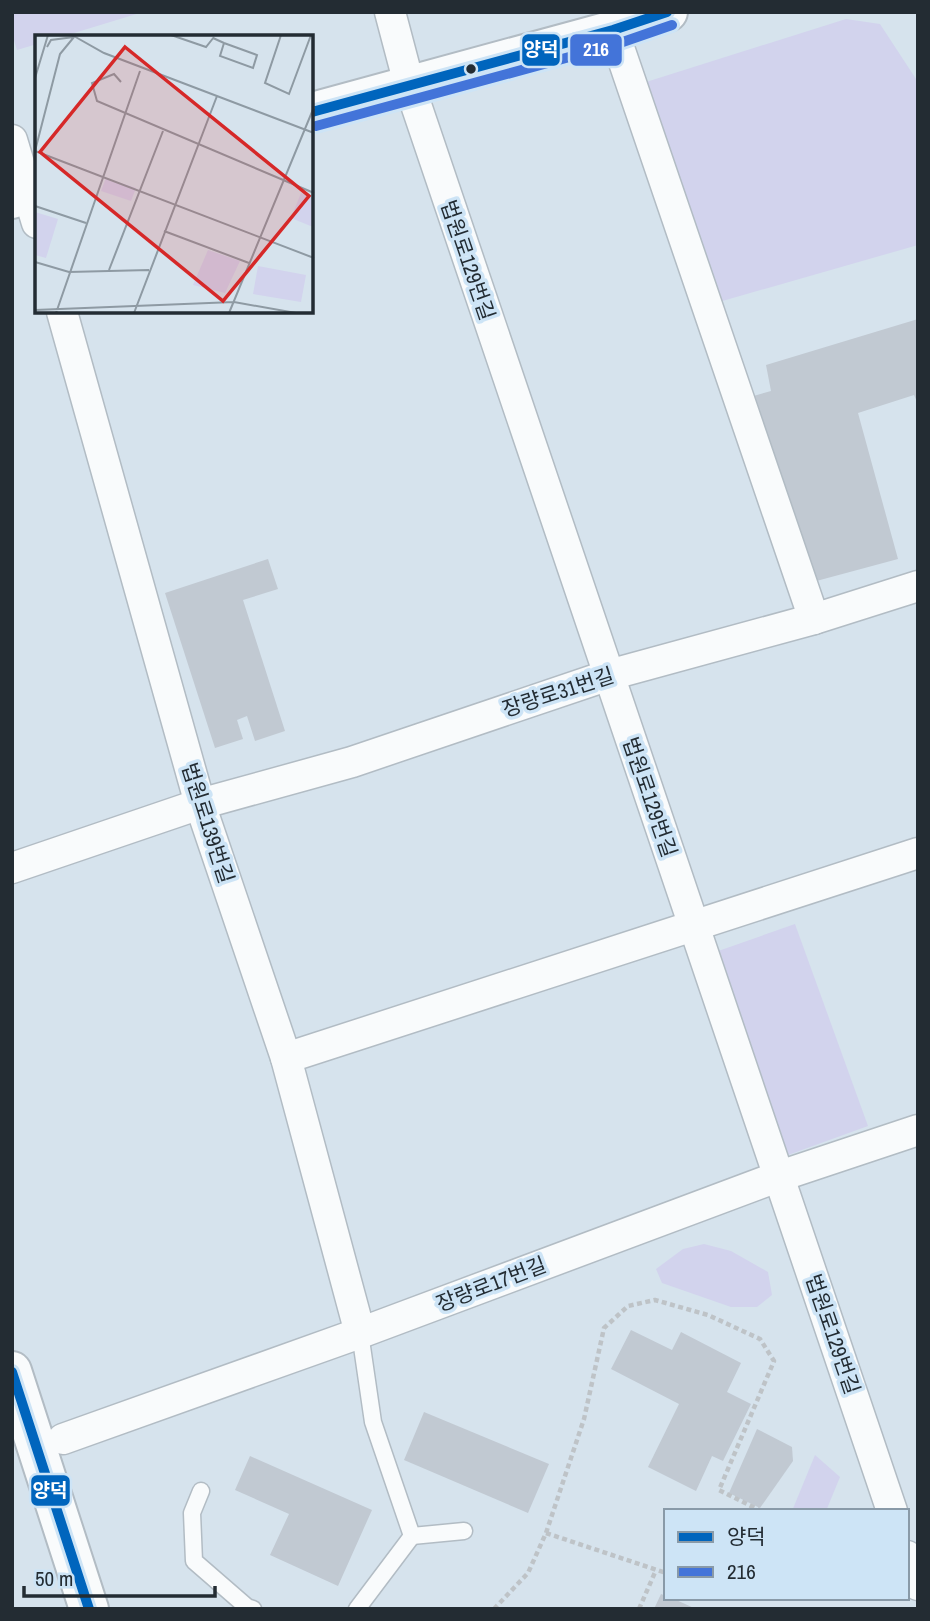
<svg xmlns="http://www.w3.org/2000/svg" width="930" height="1621" viewBox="0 0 930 1621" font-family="'Archivo Narrow','Noto Sans KR',sans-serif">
<rect width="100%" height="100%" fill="#d6e3ed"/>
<!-- green -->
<g fill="#d2d3ed">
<polygon points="12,12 143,12 61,37 37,37 37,44 17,50 12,34"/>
<polygon points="846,19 880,24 918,82 918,245 719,302 643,83"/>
<polygon points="795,924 868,1126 777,1159 704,956"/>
<polygon points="704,1244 731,1251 768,1272 772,1295 757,1307 731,1307 662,1283 656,1269 683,1249"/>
<polygon points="815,1455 840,1477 826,1511 792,1511"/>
</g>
<!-- building -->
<g fill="#c1c9d2">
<polygon points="918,319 918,404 914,395 858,413 898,559 809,583 750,397 771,391 766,365"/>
<polygon points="268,559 278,589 243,600 285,731 255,741 247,716 237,720 243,739 215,748 165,593"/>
<polygon points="631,1330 672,1350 681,1332 741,1363 727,1392 751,1404 723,1461 712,1456 696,1491 648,1467 679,1404 611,1369"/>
<polygon points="424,1412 549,1464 528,1513 404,1460"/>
<polygon points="757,1429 792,1447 793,1461 760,1508 729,1493"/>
<polygon points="250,1456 372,1510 338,1586 270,1555 289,1514 235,1490"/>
<polygon points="661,1594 666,1596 666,1598 672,1598 696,1609 654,1609"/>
</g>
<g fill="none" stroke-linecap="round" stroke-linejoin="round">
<!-- service casing -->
<g stroke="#b2bcc4" stroke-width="19">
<g id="service">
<polyline points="201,1491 192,1513 194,1561 247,1607 253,1609"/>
<polyline points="412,1536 464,1531"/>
<polyline points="357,1609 412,1536 373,1422 360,1333"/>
</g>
</g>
<!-- minor casing -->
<g stroke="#b2bcc4" stroke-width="33">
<g id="minor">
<polyline points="390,12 409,84 892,1511"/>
<polyline points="613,30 814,619"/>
<polyline points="12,140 37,223"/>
<polyline points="62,312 200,804 286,1058 360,1333"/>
<polyline points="12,868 200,804 352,762 609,675 814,619 918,586"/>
<polyline points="286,1058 918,853"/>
<polyline points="63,1439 360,1333 780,1176 918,1130"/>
<polyline points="907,1556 918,1585"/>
</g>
</g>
<!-- secondary casing -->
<g stroke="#b2bcc4" stroke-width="42">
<g id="secondary">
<polyline points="312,112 613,30 668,12"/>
<polyline points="12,199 37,191"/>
<polyline points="12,1371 89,1609"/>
</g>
</g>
<!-- path -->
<g stroke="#bec3c7" stroke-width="4.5" stroke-dasharray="5 3.5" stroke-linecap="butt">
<polyline points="546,1533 666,1573"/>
<polyline points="494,1609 528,1573 546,1533 584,1419 604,1328 628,1306 655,1300 708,1315 760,1339 774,1361 719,1490 761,1511"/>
<polyline points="639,1609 656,1570"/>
</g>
<!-- service -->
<use href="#service" stroke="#f9fbfc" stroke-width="16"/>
<!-- minor -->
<use href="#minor" stroke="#f9fbfc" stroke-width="30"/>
<!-- secondary -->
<use href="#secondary" stroke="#f9fbfc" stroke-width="38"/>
<!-- bus-1 casing -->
<g stroke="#cde4f6" stroke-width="16">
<g id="bus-1">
<polyline points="312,112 613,30 667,12"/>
<polyline points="12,1372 89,1609"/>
</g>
</g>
<!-- bus-2 casing -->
<g stroke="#cde4f6" stroke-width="16">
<polyline id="bus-2" points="316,126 617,44 672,25"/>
</g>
<!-- bus-1 -->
<use href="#bus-1" stroke="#0065bd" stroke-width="10"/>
<!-- bus-2 -->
<use href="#bus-2" stroke="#4374d9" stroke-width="10"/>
</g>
<!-- markers -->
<circle fill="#232c33" stroke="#cde4f6" stroke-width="2.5" cx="471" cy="69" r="6"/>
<g text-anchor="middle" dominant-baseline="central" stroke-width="7" stroke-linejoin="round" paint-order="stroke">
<!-- street labels -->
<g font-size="21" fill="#232c33" stroke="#cde4f6">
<text transform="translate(468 260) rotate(71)">법원로129번길</text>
<text transform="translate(558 692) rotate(-18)">장량로31번길</text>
<text transform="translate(650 797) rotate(71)">법원로129번길</text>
<text transform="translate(208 823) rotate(72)">법원로139번길</text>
<text transform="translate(491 1284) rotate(-21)">장량로17번길</text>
<text transform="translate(833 1334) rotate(71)">법원로129번길</text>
</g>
</g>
<!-- overview -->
<g transform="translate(35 35)">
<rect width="278" height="278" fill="#d6e3ed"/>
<path d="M71,143L101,153L96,166L66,156ZM266,158L278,163V192L256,183ZM0,177L23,184L11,223L0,220ZM173,215L205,226L190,258L158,250ZM223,231L271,240L266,267L218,259Z" fill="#d2d3ed"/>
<path fill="none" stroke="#8e9aa3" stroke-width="2" d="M37,0L69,18L279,98M136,0L171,12L179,2M246,0L230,48L254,59L276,0M178,3L189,8L222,20L218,33L185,21L189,8M12,12L16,5L39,2M0,43L13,0M86,47L79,39L57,48L62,66L279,158M0,116L279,223M0,116L25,19L39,2M0,171L51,188M129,196L214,228M0,227L34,237L114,235M74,235L128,96M0,275L199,267L261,278M21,278L105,36M99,278L182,61M194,278L279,72"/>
<path fill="#d62828" fill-opacity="0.15" stroke="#d62828" stroke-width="3.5" d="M90,12L274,161L188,266L5,117Z"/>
<rect width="278" height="278" fill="none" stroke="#232c33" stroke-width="3.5"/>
</g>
<g stroke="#cde4f6" stroke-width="2.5">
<rect x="521" y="33" width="40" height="34" rx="7" fill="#0065bd"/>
<rect x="569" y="33" width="54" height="34" rx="7" fill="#4374d9"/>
<rect x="30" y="1474" width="41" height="33" rx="7" fill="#0065bd"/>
</g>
<g font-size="19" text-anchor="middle" font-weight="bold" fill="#fff">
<text x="541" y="56">양덕</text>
<text x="596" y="56">216</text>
<text x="50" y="1497">양덕</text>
</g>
<!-- border -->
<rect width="930" height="1621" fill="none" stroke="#232c33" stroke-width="28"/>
<!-- legend -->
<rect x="664" y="1509" width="245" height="91" fill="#cde4f6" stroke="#899aa8" stroke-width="2"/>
<rect x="678" y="1532" width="35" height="10" fill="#0065bd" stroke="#899aa8" stroke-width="2"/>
<text x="727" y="1544" font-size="21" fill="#232c33">양덕</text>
<rect x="678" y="1567" width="35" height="10" fill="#4374d9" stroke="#899aa8" stroke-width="2"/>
<text x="727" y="1579" font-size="21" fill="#232c33">216</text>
<!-- scale -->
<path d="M24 1586v10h191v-10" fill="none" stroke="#232c33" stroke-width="3.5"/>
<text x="35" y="1586" font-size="21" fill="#232c33" stroke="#cde4f6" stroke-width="5" paint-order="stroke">50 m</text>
</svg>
